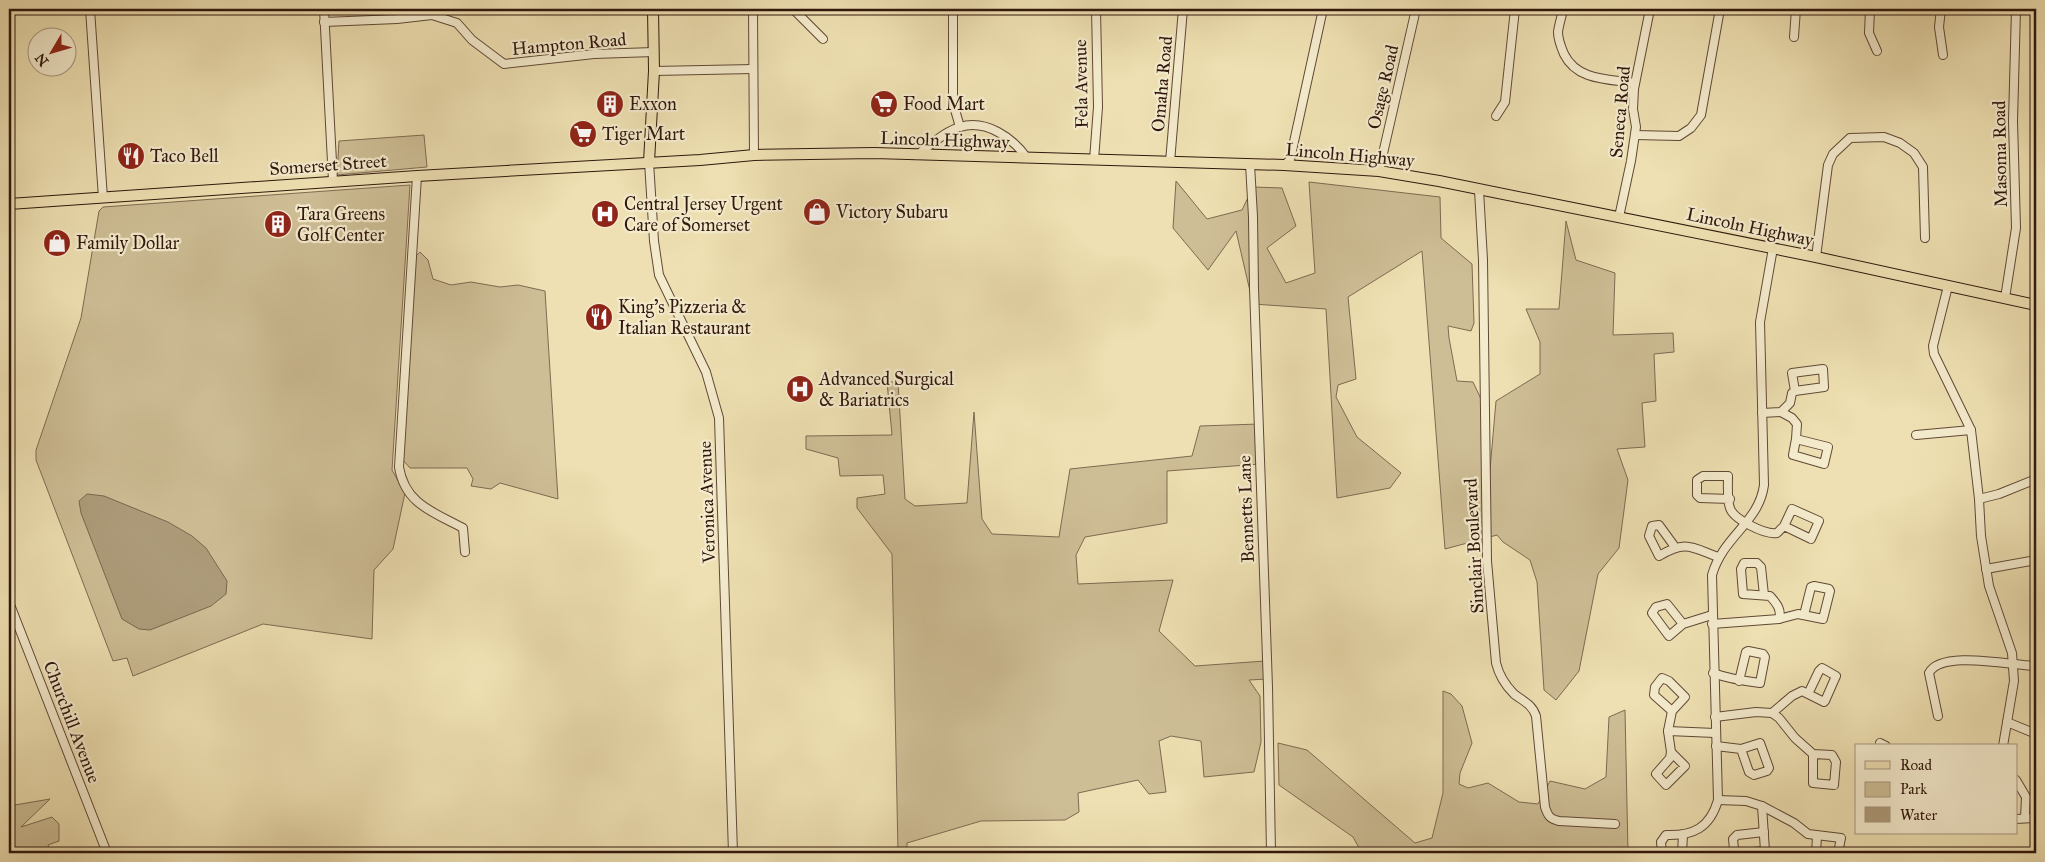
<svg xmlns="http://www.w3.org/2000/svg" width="2045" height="862" viewBox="0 0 2045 862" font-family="'IM FELL Great Primer',serif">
<rect width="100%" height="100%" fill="#eee0b2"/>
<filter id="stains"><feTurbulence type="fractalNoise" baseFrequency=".004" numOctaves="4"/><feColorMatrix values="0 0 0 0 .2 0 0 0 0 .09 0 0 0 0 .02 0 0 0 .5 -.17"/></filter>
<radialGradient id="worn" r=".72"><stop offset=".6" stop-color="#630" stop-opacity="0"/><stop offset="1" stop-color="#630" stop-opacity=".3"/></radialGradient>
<!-- green -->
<g fill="#cebe96" stroke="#7f6a52">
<polygon points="424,135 427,167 337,175 339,141"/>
<polygon points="1176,181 1207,219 1242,210 1253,187 1282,188 1296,226 1267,248 1286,283 1315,273 1309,182 1440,197 1441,238 1472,264 1474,323 1471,331 1448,326 1449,338 1457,381 1473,382 1481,399 1487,504 1496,401 1540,374 1540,342 1526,309 1559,309 1566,221 1576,260 1615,273 1613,335 1673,333 1674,352 1654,354 1656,401 1642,403 1645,447 1617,449 1628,480 1619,548 1598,574 1579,671 1556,700 1544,690 1537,582 1530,560 1503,542 1497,535 1445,549 1422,251 1348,297 1356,379 1338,385 1336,397 1357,437 1401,473 1390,488 1337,498 1326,309 1253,304 1236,231 1208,270 1173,228"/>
<polygon points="410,185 392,470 405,493 393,549 374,570 372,639 263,624 133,676 127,658 113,661 36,460 36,450 81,318 99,211 103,207"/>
<polygon points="420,252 428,260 433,279 451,285 471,282 500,287 518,285 545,291 558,499 500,483 491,489 471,486 473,479 467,468 410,468 402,459 413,259"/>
<polygon points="887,382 898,382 905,499 915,506 967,503 974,412 982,519 992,534 1059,537 1070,469 1192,456 1200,426 1259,424 1260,464 1167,471 1167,523 1085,537 1076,555 1078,584 1173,580 1159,631 1195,666 1265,661 1267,679 1249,680 1260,696 1261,742 1254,772 1204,777 1201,741 1171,736 1159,741 1166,792 1149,794 1138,780 1078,793 1079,812 1065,820 981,821 907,843 907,853 898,853 892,554 857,508 857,498 885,494 883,475 840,476 838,458 806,449 806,436 892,435"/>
<polygon points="1443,691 1451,694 1462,706 1472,743 1460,773 1459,784 1468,788 1488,783 1519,802 1538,804 1550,781 1585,789 1606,777 1609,717 1625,710 1628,853 1362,853 1353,837 1279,785 1278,743 1307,750 1415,843 1432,838 1443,793"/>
<polygon points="50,799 21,827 52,817 59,824 59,841 48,845 51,853 9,853 9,806"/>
</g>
<!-- water -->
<polygon fill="#ad9c7a" stroke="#7b674e" points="87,494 104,496 168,522 192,536 206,548 227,581 226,594 211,606 150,630 139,629 122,619 81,513 79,501"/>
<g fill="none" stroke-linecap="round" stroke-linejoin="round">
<!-- minor casing -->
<g stroke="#604936" stroke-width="10">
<g id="minor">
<polyline points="90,9 103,198"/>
<polyline points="324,9 333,181"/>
<polyline points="753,9 754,155"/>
<polyline points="793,9 823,39"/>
<polyline points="953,9 953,103 960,127"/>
<path d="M1563,9C1562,16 1559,24 1558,32C1558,39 1561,47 1564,54C1577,81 1609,79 1635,83"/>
<polyline points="1870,9 1869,33 1877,51"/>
<polyline points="1941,9 1939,27 1943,55"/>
<polyline points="324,22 397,19 432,15 457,23 472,40 504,64 594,54 654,52"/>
<polyline points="1794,37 1796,9"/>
<polyline points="654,71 753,69"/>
<polyline points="1496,116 1505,102 1515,9"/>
<polyline points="1635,135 1679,136 1691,128 1701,115 1720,9"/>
<path d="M917,155C930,146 945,131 960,127C986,119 1013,138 1027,158"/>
<polyline points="1094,160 1098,107 1096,9"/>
<polyline points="649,162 654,241 659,275 706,372 719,418 733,853"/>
<polyline points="1170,162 1183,9"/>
<polyline points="1250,164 1253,217 1254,288 1268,687 1271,853"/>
<polyline points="1284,165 1290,160 1323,9"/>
<polyline points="1379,171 1416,9"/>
<path d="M417,176L399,467C405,504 433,512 463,528L465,552"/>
<path d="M1479,190L1483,260L1487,561L1496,663C1499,675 1505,685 1514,694C1523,701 1532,704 1536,716L1545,807C1548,816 1550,819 1559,821L1615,824"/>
<polyline points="1619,217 1631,161 1636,127 1633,109 1634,89 1650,9"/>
<polyline points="1816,257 1828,165 1833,154 1850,138 1884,137 1900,143 1914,153 1923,167 1925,238"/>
<polyline points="1948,286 1933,346 1934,354 1971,430 1979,499 1981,536 1989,586 2012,653 2014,681 2003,746"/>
<polyline points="2005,298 2016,228 2013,121 2016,9"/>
<polyline points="1781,412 1792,418 1797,424 1796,439 1828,447 1824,464 1793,455 1796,439"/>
<polyline points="1762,413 1781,412 1790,403 1792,393 1795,391 1824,387 1823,369 1792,373 1795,391"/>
<polyline points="1916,435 1971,430"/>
<path d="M1730,499L1700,498L1697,495V480L1703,476H1728C1728,484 1727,501 1730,508C1733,519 1765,535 1777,533L1784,526L1792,509L1819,521L1811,539L1784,526"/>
<polyline points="1979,499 1999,494 2036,479"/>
<path d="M1675,547L1659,525L1652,526L1649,536L1659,556C1686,540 1691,547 1718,557"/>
<polyline points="1986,569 2036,560"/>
<path d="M1764,595L1761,567L1757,563H1744L1741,569L1743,594L1770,596C1776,603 1782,609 1779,619"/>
<polyline points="9,602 107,853"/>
<polyline points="1683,624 1669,636 1652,613 1656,607 1667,604 1683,624 1712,615"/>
<polyline points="1712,624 1779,619 1798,614 1823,619 1830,591 1829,589 1814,586 1811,587 1804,615"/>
<path d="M1713,673C1729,679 1744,681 1760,683L1765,657L1763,654L1748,651L1746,652L1739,681"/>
<polyline points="1772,713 1792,696 1802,691 1824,702 1825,701 1836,676 1822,668 1819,671 1808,694"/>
<path d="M1938,716L1929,673C1941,649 2014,666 2036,666"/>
<polyline points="1715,717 1756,712 1772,713 1779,718 1795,738 1813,754 1813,783 1834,785 1836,762 1832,755 1813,754"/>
<polyline points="2007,722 2036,734"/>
<polyline points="1668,731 1715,733"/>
<polyline points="1880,743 1886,746"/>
<polyline points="1716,746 1741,749 1760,743 1769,768 1767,771 1754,775 1749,772 1741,749"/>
<polyline points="1671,752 1685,766 1666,785 1656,774 1670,758 1671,752 1668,731 1672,711 1654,695 1655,687 1662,678 1669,681 1685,697 1672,711"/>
<polyline points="2016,780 2026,797 2025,818"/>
<polyline points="1718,800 1746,801 1762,806 1794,823 1808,834 1841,838 1838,853"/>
<polyline points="2016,819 2036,818"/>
<path d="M1662,853L1661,842L1666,835C1693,836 1710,828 1718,800L1712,575C1723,536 1759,523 1764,485L1760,322L1773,248"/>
<polyline points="1682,853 1683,835"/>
<polyline points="1739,853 1734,849 1733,839 1737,835 1764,832"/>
<polyline points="1740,853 1765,851 1762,806"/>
<polyline points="1816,853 1817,836"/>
</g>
</g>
<!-- major casing -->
<g stroke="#30170d" stroke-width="12">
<g id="major">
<polyline points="649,162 654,71 653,9"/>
<polyline points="9,204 417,176 700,160 754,155 874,153 1284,165 1379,171 1439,181 1816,257 2036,305"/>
</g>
</g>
<!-- minor -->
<use href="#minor" stroke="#f4ebcd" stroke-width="8"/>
<!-- major -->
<use href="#major" stroke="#eee0b2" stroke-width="10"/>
</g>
<!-- icons -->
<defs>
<g id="building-disc" transform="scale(1.4375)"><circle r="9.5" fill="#8f2418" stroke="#f4ebcd"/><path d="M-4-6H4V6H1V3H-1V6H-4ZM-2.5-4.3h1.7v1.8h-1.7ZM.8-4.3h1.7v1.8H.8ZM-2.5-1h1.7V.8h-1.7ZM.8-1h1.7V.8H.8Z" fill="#fff"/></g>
<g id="supermarket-disc" transform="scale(1.4375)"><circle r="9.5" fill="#8f2418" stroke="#f4ebcd"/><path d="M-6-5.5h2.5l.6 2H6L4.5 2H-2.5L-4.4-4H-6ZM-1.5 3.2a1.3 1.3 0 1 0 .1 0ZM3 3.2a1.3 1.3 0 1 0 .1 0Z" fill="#fff"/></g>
<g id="restaurant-disc" transform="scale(1.4375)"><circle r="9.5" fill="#8f2418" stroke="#f4ebcd"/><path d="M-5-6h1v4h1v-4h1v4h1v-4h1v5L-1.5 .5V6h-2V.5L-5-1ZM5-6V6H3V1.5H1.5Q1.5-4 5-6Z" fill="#fff"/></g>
<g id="shop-disc" transform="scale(1.4375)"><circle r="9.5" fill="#8f2418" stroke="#f4ebcd"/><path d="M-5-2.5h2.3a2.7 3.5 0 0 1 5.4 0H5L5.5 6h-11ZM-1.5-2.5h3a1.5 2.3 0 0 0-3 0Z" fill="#fff"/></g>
<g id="hospital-disc" transform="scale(1.4375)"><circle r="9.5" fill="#8f2418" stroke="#f4ebcd"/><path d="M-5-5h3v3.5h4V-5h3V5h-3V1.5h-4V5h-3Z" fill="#fff"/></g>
</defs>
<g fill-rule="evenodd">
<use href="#building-disc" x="610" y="104"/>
<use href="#supermarket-disc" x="884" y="104"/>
<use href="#supermarket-disc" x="583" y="134"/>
<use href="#restaurant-disc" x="131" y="156"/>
<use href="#shop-disc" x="817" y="212"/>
<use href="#hospital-disc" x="605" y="214"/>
<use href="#building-disc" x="278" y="224"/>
<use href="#shop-disc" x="57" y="243"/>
<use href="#restaurant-disc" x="599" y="317"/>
<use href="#hospital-disc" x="800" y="389"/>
</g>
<g text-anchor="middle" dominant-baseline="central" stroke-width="4.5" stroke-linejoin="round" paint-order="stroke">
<!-- street labels -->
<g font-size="18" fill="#30170d" stroke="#f4ebcd">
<text transform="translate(569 44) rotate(-5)">Hampton Road</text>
<text transform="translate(1081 84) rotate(-91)">Fela Avenue</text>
<text transform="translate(1162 84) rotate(-85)">Omaha Road</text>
<text transform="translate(1383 87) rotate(-77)">Osage Road</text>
<text transform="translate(1620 112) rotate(-85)">Seneca Road</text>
<text transform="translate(945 140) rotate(2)">Lincoln Highway</text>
<text transform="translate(2000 154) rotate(-91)">Masoma Road</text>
<text transform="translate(1350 155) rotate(5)">Lincoln Highway</text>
<text transform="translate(328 165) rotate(-4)">Somerset Street</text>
<text transform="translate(1750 227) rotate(12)">Lincoln Highway</text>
<text transform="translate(707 502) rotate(-92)">Veronica Avenue</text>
<text transform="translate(1246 509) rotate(-92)">Bennetts Lane</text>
<text transform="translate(1474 546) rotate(-93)">Sinclair Boulevard</text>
<text transform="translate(72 722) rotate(69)">Churchill Avenue</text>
</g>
<!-- poi labels -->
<g font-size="18" fill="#30170d" stroke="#f4ebcd" text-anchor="start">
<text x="629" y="104">Exxon</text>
<text x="903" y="104">Food Mart</text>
<text x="602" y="134">Tiger Mart</text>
<text x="150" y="156">Taco Bell</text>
<text x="624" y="204">Central Jersey Urgent<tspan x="624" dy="21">Care of Somerset</tspan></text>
<text x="836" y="212">Victory Subaru</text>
<text x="297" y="214">Tara Greens<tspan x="297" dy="21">Golf Center</tspan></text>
<text x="76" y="243">Family Dollar</text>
<text x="618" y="307">King's Pizzeria &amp;<tspan x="618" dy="21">Italian Restaurant</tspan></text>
<text x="819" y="379">Advanced Surgical<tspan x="819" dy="21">&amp; Bariatrics</tspan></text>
</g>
</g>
<!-- margin -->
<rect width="2045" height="862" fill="none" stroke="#eee0b2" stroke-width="30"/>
<rect x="10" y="10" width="2025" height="842" fill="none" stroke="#30170d" stroke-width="2.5"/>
<rect x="15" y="15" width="2015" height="832" fill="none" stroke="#30170d"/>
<!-- legend -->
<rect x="1855" y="744" width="162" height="90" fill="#f4ebcd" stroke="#a69680"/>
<rect x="1865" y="761" width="25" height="8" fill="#eee0b2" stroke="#a69680"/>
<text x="1900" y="770" font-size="15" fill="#30170d">Road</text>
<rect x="1865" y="782" width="25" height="15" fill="#cebe96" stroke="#a69680"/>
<text x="1900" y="794" font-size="15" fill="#30170d">Park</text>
<rect x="1865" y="807" width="25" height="15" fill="#ad9c7a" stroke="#a69680"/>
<text x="1900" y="820" font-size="15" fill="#30170d">Water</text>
<!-- north arrow -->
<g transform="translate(52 52) rotate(232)"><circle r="24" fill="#f4ebcd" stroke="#a69680"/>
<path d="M0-4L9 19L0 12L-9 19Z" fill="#8f2418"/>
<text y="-8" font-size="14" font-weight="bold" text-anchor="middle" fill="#30170d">N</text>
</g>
<rect width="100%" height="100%" filter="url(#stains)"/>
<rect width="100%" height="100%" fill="url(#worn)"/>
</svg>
